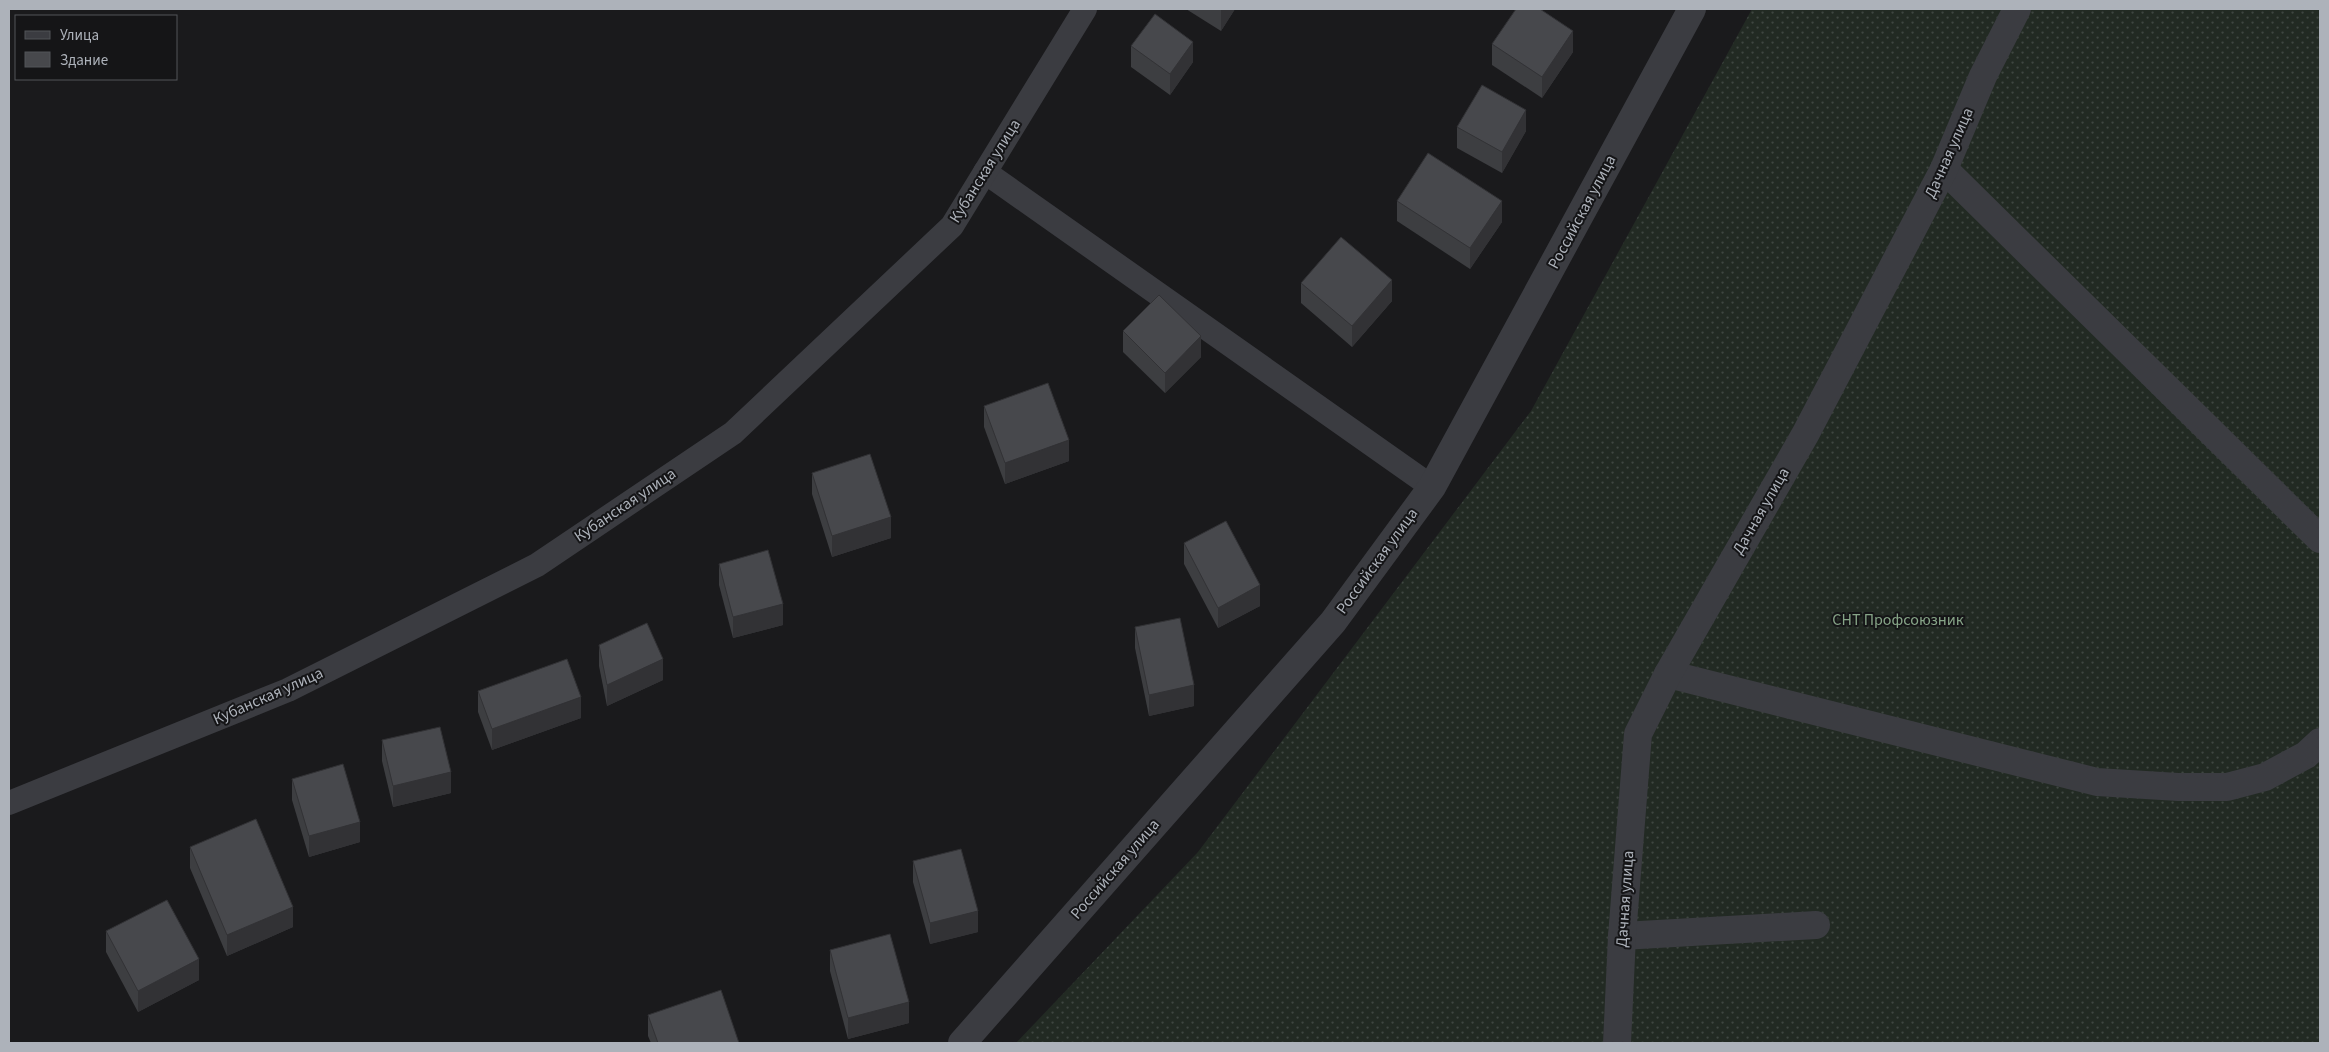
<svg xmlns="http://www.w3.org/2000/svg" width="2329" height="1052" viewBox="0 0 2329 1052" font-family="'Source Sans 3',sans-serif">
<defs>
<pattern id="grass-dots" width="8" height="8" patternUnits="userSpaceOnUse" patternTransform="scale(1.25)"><rect width="8" height="8" fill="#222a23"/><path d="M2 2h.1M6 6h.1" fill="none" stroke="#3f4641" stroke-width="1.8" stroke-linecap="round"/></pattern>
</defs>
<rect width="100%" height="100%" fill="#1a1a1c"/>
<!-- grass -->
<polygon fill="url(#grass-dots)" points="1752,9 2320,9 2320,1043 1016,1043 1198,852 1531,411"/>
<g fill="none" stroke-linecap="round" stroke-linejoin="round">
<!-- lane -->
<g stroke="#3b3c41" stroke-width="24">
<polyline points="985,172 1432,487"/>
<polyline points="9,803 288,690 537,565 733,433 952,226 1085,9"/>
</g>
<!-- street -->
<g stroke="#3b3c41" stroke-width="28">
<polyline points="1944,169 2320,539"/>
<polyline points="1668,674 2097,782 2178,787 2227,787 2265,777 2306,755 2320,742"/>
<polyline points="1622,936 1816,925"/>
<polyline points="962,1043 1333,622 1432,487 1692,9"/>
<polyline points="1617,1043 1622,936 1638,734 1668,674 1806,433 1944,169 1983,76 2017,9"/>
</g>
</g>
<!-- wall -->
<g fill="#3d3e41">
<polygon points="1186,9 1235,9 1221,31"/>
<polygon points="1492,44 1573,52 1542,98 1492,65"/>
<polygon points="1131,46 1193,62 1170,95 1131,67"/>
<polygon points="1457,127 1526,131 1502,173 1457,148"/>
<polygon points="1397,201 1502,222 1470,269 1397,221"/>
<polygon points="1301,283 1392,301 1352,347 1301,303"/>
<polygon points="1123,331 1201,357 1165,393 1123,352"/>
<polygon points="984,406 1069,461 1005,484 984,427"/>
<polygon points="812,473 891,538 832,557 812,494"/>
<polygon points="1184,543 1260,606 1218,628 1184,564"/>
<polygon points="719,564 783,625 733,638 719,585"/>
<polygon points="1135,627 1194,706 1149,716 1135,648"/>
<polygon points="599,645 663,680 607,706 599,666"/>
<polygon points="478,691 581,718 492,750 478,712"/>
<polygon points="382,740 451,793 393,807 382,761"/>
<polygon points="292,779 360,842 309,857 292,800"/>
<polygon points="190,847 293,927 227,956 190,868"/>
<polygon points="913,861 978,932 930,944 913,882"/>
<polygon points="106,931 199,980 138,1012 106,952"/>
<polygon points="830,950 909,1023 848,1039 830,971"/>
<polygon points="648,1015 739,1043 651,1043 648,1036"/>
</g>
<!-- shaded-wall -->
<g fill="#323235">
<polygon points="1222,9 1235,9 1221,31 1221,10"/>
<polygon points="1573,31 1573,52 1542,98 1542,77"/>
<polygon points="1193,42 1193,62 1170,95 1170,74"/>
<polygon points="1526,110 1526,131 1502,173 1502,152"/>
<polygon points="1502,201 1502,222 1470,269 1470,248"/>
<polygon points="1392,280 1392,301 1352,347 1352,326"/>
<polygon points="1201,336 1201,357 1165,393 1165,373"/>
<polygon points="1069,440 1069,461 1005,484 1005,463"/>
<polygon points="891,517 891,538 832,557 832,536"/>
<polygon points="1260,585 1260,606 1218,628 1218,608"/>
<polygon points="783,604 783,625 733,638 733,617"/>
<polygon points="663,659 663,680 607,706 607,685"/>
<polygon points="1194,685 1194,706 1149,716 1149,695"/>
<polygon points="581,697 581,718 492,750 492,729"/>
<polygon points="451,772 451,793 393,807 393,786"/>
<polygon points="360,822 360,842 309,857 309,836"/>
<polygon points="293,907 293,927 227,956 227,935"/>
<polygon points="978,911 978,932 930,944 930,923"/>
<polygon points="199,959 199,980 138,1012 138,991"/>
<polygon points="909,1002 909,1023 848,1039 848,1018"/>
</g>
<!-- building -->
<g fill="#47484c" stroke="#323235">
<polygon points="1516,9 1540,9 1573,31 1542,77 1492,44"/>
<polygon points="1155,14 1193,42 1170,74 1131,46"/>
<polygon points="1482,85 1526,110 1502,152 1457,127"/>
<polygon points="1428,153 1502,201 1470,248 1397,201"/>
<polygon points="1341,237 1392,280 1352,326 1301,283"/>
<polygon points="1159,295 1201,336 1165,373 1123,331"/>
<polygon points="1048,383 1069,440 1005,463 984,406"/>
<polygon points="870,454 891,517 832,536 812,473"/>
<polygon points="1226,521 1260,585 1218,608 1184,543"/>
<polygon points="768,550 783,604 733,617 719,564"/>
<polygon points="1180,618 1194,685 1149,695 1135,627"/>
<polygon points="647,623 663,659 607,685 599,645"/>
<polygon points="567,659 581,697 492,729 478,691"/>
<polygon points="440,727 451,772 393,786 382,740"/>
<polygon points="343,764 360,822 309,836 292,779"/>
<polygon points="256,819 293,907 227,935 190,847"/>
<polygon points="961,849 978,911 930,923 913,861"/>
<polygon points="167,900 199,959 138,991 106,931"/>
<polygon points="890,934 909,1002 848,1018 830,950"/>
<polygon points="721,990 739,1043 658,1043 648,1015"/>
</g>
<g text-anchor="middle" dominant-baseline="central" stroke-width="4" stroke-linejoin="round" paint-order="stroke">
<!-- street labels -->
<g font-size="16" fill="#adb2ba" stroke="#151517">
<text transform="translate(1949 153) rotate(-66)">Дачная улица</text>
<text transform="translate(985 171) rotate(-58)">Кубанская улица</text>
<text transform="translate(1582 212) rotate(-62)">Российская улица</text>
<text transform="translate(625 505) rotate(-34)">Кубанская улица</text>
<text transform="translate(1761 511) rotate(-60)">Дачная улица</text>
<text transform="translate(1377 561) rotate(-54)">Российская улица</text>
<text transform="translate(268 696) rotate(-24)">Кубанская улица</text>
<text transform="translate(1115 869) rotate(-49)">Российская улица</text>
<text transform="translate(1625 899) rotate(-86)">Дачная улица</text>
</g>
<!-- park labels -->
<g font-size="16" fill="#86a487" stroke="#151517">
<text x="1898" y="620">СНТ Профсоюзник</text>
</g>
</g>
<!-- border -->
<rect width="2329" height="1052" fill="none" stroke="#adb2ba" stroke-width="20"/>
<!-- legend -->
<rect x="15" y="15" width="162" height="65" fill="#151517" stroke="#525458"/>
<rect x="25" y="31" width="25" height="8" fill="#3b3c41" stroke="#525458"/>
<text x="60" y="40" font-size="15" fill="#adb2ba">Улица</text>
<rect x="25" y="52" width="25" height="15" fill="#47484c" stroke="#525458"/>
<text x="60" y="65" font-size="15" fill="#adb2ba">Здание</text>
</svg>
